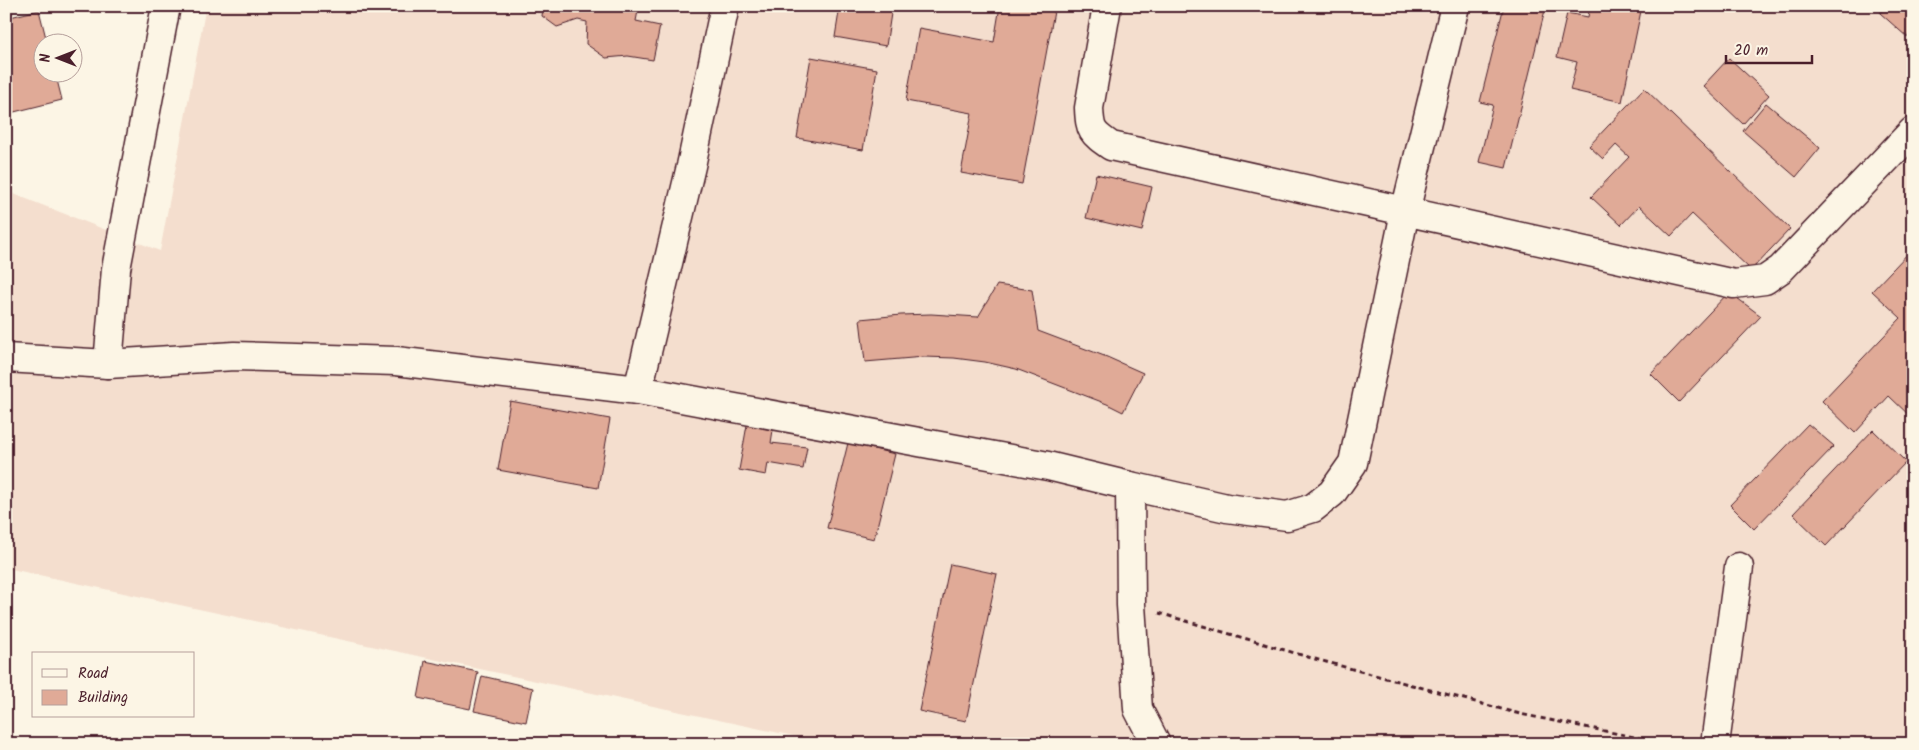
<svg xmlns="http://www.w3.org/2000/svg" width="1919" height="750" viewBox="0 0 1919 750" font-family="Kalam,sans-serif">
<rect width="100%" height="100%" fill="#fcf5e5"/>
<filter id="ink" filterUnits="userSpaceOnUse"><feTurbulence type="fractalNoise" baseFrequency=".02" numOctaves="2"/><feDisplacementMap in="SourceGraphic" scale="10" xChannelSelector="R" yChannelSelector="G"/><feConvolveMatrix kernelMatrix="1 2 1 2 8 2 1 2 1" color-interpolation-filters="sRGB"/></filter>
<g filter="url(#ink)">
<!-- built -->
<polygon fill="#f4dece" points="206,6 1913,6 1913,744 831,744 6,568 6,191 160,251"/>
<!-- building -->
<g fill="#e0aa97" stroke="#4a1f2b">
<polygon points="536,6 639,6 636,21 660,26 653,60 628,56 606,58 586,44 587,22 578,20 557,27 542,16 543,8"/>
<polygon points="840,6 892,7 886,46 835,37"/>
<polygon points="1000,6 1055,6 1022,184 961,173 972,113 906,101 919,28 994,42"/>
<polygon points="1504,6 1546,6 1506,168 1479,162 1493,105 1480,102"/>
<polygon points="1590,6 1642,6 1622,102 1570,90 1577,62 1557,57 1567,13 1588,17"/>
<polygon points="1885,6 1913,6 1913,30 1907,37 1880,13"/>
<polygon points="39,10 47,42 42,42 42,72 55,72 62,100 6,114 6,18"/>
<polygon points="811,57 877,69 863,150 797,138"/>
<polygon points="1729,58 1769,95 1743,124 1703,86"/>
<polygon points="1644,88 1790,229 1751,270 1692,214 1671,236 1639,206 1621,225 1591,197 1629,157 1616,145 1603,159 1589,146"/>
<polygon points="1766,103 1820,148 1796,177 1743,131"/>
<polygon points="1096,174 1152,187 1142,231 1086,218"/>
<polygon points="1913,248 1913,419 1889,396 1855,433 1822,401 1901,318 1872,291"/>
<polygon points="997,285 1032,290 1038,331 1107,357 1143,373 1123,412 1107,404 1016,369 985,362 954,358 924,357 865,362 860,319 901,315 931,314 978,317"/>
<polygon points="1729,292 1761,316 1679,402 1651,374"/>
<polygon points="510,401 610,419 598,488 498,470"/>
<polygon points="1808,424 1834,446 1754,529 1730,505"/>
<polygon points="747,425 773,430 771,443 807,447 803,469 768,463 766,475 739,470"/>
<polygon points="1873,430 1906,462 1826,546 1793,514"/>
<polygon points="848,443 895,454 874,539 827,528"/>
<polygon points="950,564 997,574 966,721 919,711"/>
<polygon points="425,661 478,672 470,709 418,698"/>
<polygon points="482,676 533,688 526,722 474,711"/>
</g>
<g fill="none" stroke-linecap="round" stroke-linejoin="round">
<!-- minor casing -->
<g stroke="#4a1f2b" stroke-width="31">
<g id="minor">
<path d="M1107,6L1089,108C1090,131 1092,133 1111,146L1734,284L1765,280L1781,269L1913,131"/>
<polyline points="6,358 108,364 234,356 396,361 638,390 1048,466 1130,486 1131,605 1138,709 1156,744"/>
<polyline points="108,364 116,269 166,6"/>
<polyline points="638,390 691,166 725,6"/>
<polyline points="1130,486 1227,508 1287,516 1313,508 1332,493 1353,463 1405,212 1455,6"/>
<polyline points="1715,744 1739,567"/>
</g>
</g>
<!-- path -->
<polyline stroke="#4a1f2b" stroke-width="3" stroke-dasharray="5 4" stroke-linecap="butt" points="1159,613 1315,659 1520,714 1669,744"/>
<!-- minor -->
<use href="#minor" stroke="#fcf5e5" stroke-width="28"/>
</g>
</g>
<!-- margin -->
<rect width="1919" height="750" fill="none" stroke="#fcf5e5" stroke-width="25"/>
<rect x="12" y="12" width="1894" height="725" fill="none" stroke="#4a1f2b" stroke-width="2" filter="url(#ink)"/>
<!-- legend -->
<rect x="32" y="652" width="162" height="65" fill="#fcf5e5" stroke="#b59f9b"/>
<rect x="42" y="669" width="25" height="8" fill="#fcf5e5" stroke="#b59f9b"/>
<text x="78" y="678" font-size="15" fill="#4a1f2b">Road</text>
<rect x="42" y="690" width="25" height="15" fill="#e0aa97" stroke="#b59f9b"/>
<text x="78" y="702" font-size="15" fill="#4a1f2b">Building</text>
<!-- north arrow -->
<g transform="translate(58 58) rotate(270)"><circle r="24" fill="#fcf5e5" stroke="#b59f9b"/>
<path d="M0-4L9 19L0 12L-9 19Z" fill="#4a1f2b"/>
<text y="-8" font-size="14" font-weight="bold" text-anchor="middle" fill="#4a1f2b">N</text>
</g>
<!-- scale -->
<path d="M1726 55v8h86v-8" fill="none" stroke="#4a1f2b" stroke-width="2.5"/>
<text x="1734" y="55" font-size="15" fill="#4a1f2b" stroke="#fcf5e5" stroke-width="4" paint-order="stroke">20 m</text>
</svg>
